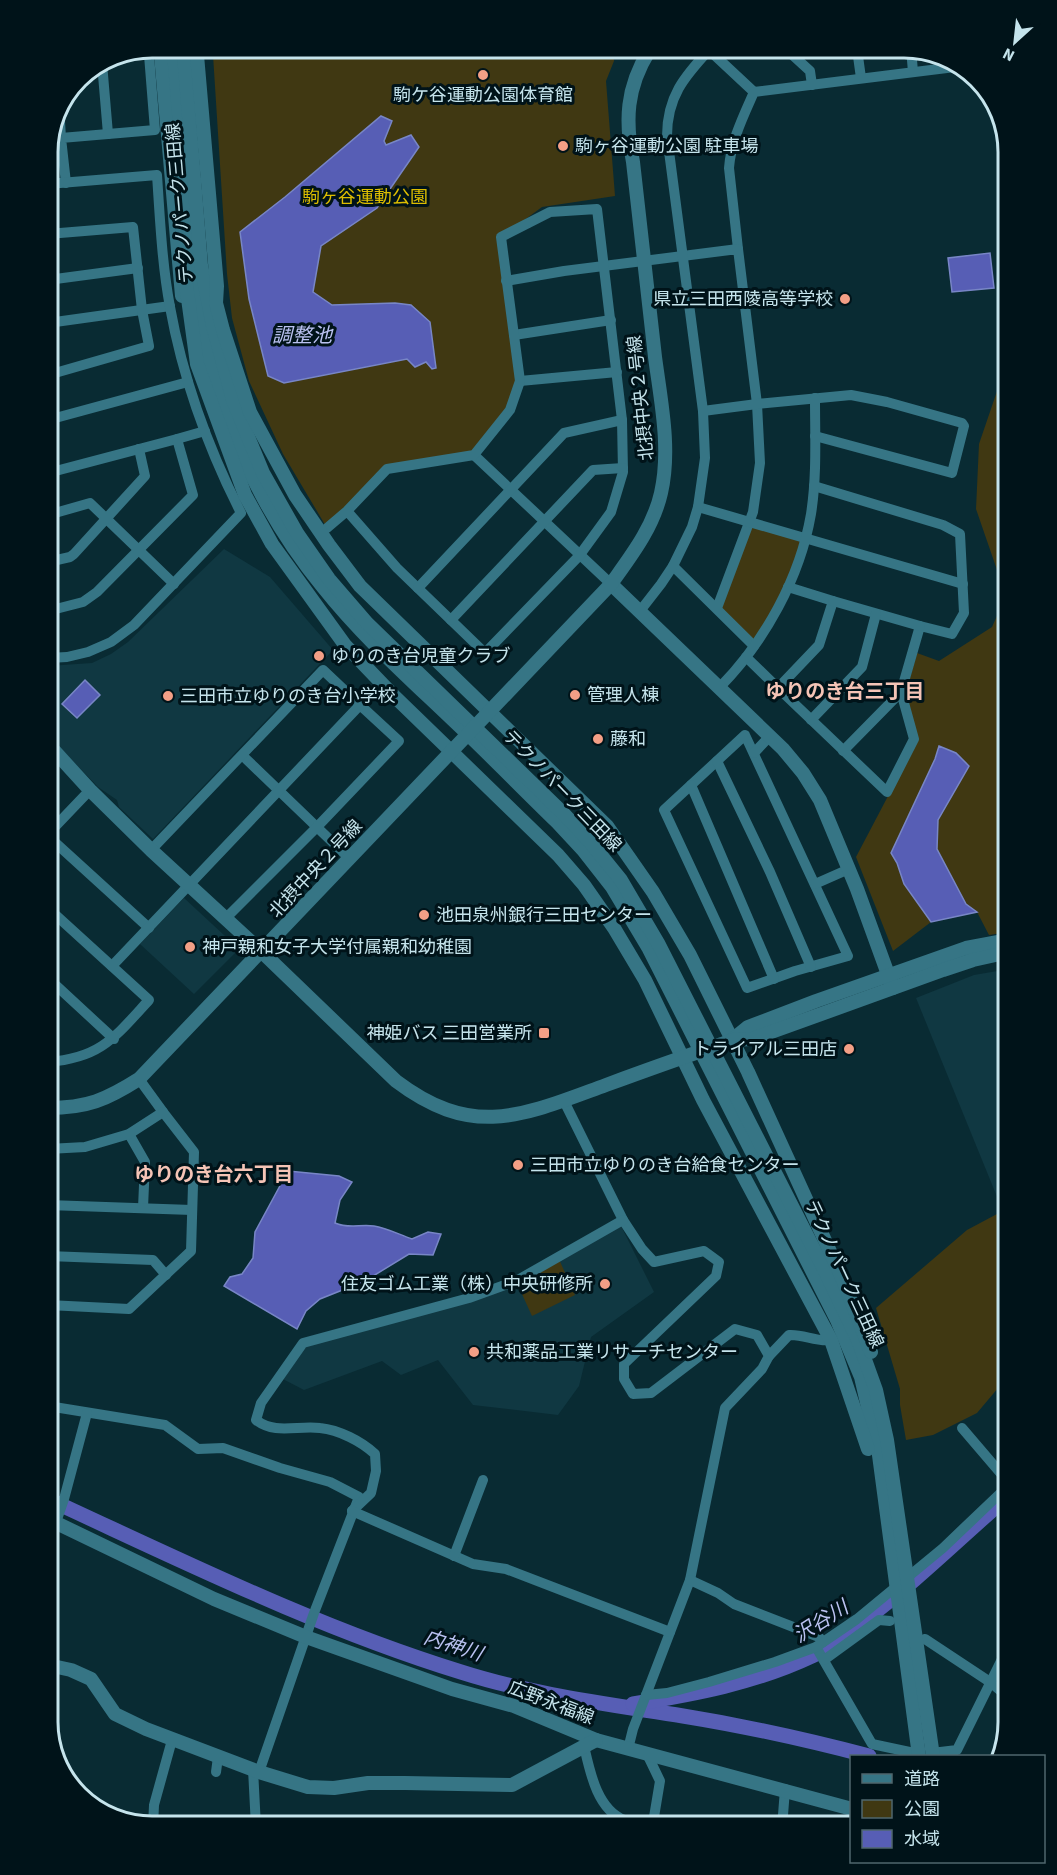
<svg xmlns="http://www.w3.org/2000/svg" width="1057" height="1875" viewBox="0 0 1057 1875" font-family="'Source Sans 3','Noto Sans JP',sans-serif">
<rect width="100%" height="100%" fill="#092b33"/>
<!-- built -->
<g fill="#103842">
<polygon points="224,549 270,577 333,650 153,839 119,807 117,800 98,787 61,749 48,727 48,666 92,663 111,654 128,642"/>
<polygon points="184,898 239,949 194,994 140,944"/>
<polygon points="1009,969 1009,1198 1000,1204 916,998 974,975"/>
<polygon points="619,1222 654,1292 591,1337 579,1386 558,1415 473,1405 438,1360 401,1375 382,1361 304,1390 279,1377 303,1343 515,1281"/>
</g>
<!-- green -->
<g fill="#403812">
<polygon points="613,51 614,61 606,81 615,196 542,207 501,237 520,381 510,410 474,455 387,469 327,528 283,454 249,381 232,318 227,274 213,55"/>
<polygon points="1009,356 1009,932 989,935 977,912 931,922 893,951 856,857 918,739 906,692 917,653 939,661 992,627 1006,596 976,509 979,444"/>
<polygon points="750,522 805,538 788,587 754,646 717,608"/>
<polygon points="997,1214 1004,1216 1009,1214 1009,1375 977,1413 933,1435 906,1440 900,1405 900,1389 876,1308 967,1230"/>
<polygon points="558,1257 575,1295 532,1316 516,1281"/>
</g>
<!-- water -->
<g fill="#575eb5" stroke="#7886c6" stroke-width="1.5">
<polygon points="381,116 392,121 384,141 386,145 411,135 419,147 377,208 321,246 313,292 332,305 395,303 411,305 430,322 436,368 432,369 426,362 415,367 407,359 284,383 268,376 249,299 240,232 285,197"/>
<polygon points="990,253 994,288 952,292 948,258"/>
<polygon points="85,680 100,695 77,718 62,704"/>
<polygon points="939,746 956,753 969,766 938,820 937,849 966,904 977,912 931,922 904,884 897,863 891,853 935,759"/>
<path d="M288,1171L339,1176L352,1182L340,1200L335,1223C349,1229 360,1224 374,1226C387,1228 400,1235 412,1239L428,1232L441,1234L433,1255L409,1254L365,1281L320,1299L306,1311L297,1329L224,1286L230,1277L242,1274L253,1258L255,1232Z"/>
</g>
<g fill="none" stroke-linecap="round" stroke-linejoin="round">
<!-- river -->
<g stroke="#575eb5" stroke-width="15">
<path d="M48,1499C183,1561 318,1628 461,1672C533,1695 608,1704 683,1716C745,1726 808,1740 869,1756"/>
<path d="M633,1704C694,1694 755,1683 812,1656C829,1648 845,1634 861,1623C913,1584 960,1538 1009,1495"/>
</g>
<!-- street -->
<g stroke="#367585" stroke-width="10">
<polyline points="911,48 913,72"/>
<polyline points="786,49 810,71 812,85"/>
<polyline points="857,49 861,78"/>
<polyline points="709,50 754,92"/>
<polyline points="102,63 108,134"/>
<polyline points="51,140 61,138 60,121"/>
<polyline points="66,183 61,138 155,130 149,55"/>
<path d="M738,249L729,168C731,141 743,117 754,92L963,66"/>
<polyline points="48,280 138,268"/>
<polyline points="506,281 564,271 738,249 757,404 760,463 753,512 717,608"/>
<polyline points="48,323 170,306"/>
<polyline points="514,335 611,320"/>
<polyline points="48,375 149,346 142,310 133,227 48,234"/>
<polyline points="520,381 617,372"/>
<polyline points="703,411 757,404 851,395 887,402 962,423 964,426 952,473 815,436"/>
<polyline points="48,420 188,382"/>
<polyline points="474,455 611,584"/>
<polyline points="48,473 177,439"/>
<polyline points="698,507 963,584"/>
<polyline points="48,515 90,503 174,584"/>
<polyline points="327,528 347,511 387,469 474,455 510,410 520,381 501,237 550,212 597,209 622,420 623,472 611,512 579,556 485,653 397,568 347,511"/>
<polyline points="48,562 70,557 74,554 145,476 139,449"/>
<polyline points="673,566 754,646"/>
<polyline points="788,587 833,601 819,645 778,688 887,792 914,739 901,692 920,626 952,634 964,613 960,534 943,525 814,486"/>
<polyline points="418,588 564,433 622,420"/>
<polyline points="833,601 920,626"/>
<polyline points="48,611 83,602 97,592 193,495 177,439 205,431"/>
<path d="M640,611L661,584L673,566L692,527L698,507L705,458L703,411L667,136C667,97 684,77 709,50"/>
<polyline points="451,620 593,470 623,468"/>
<polyline points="746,657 778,688"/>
<path d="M48,658L67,657L88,652L111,642L134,625L241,513C208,448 183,379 170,307C162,264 160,219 157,175L48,184"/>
<path d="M720,687C765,641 800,578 811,514C817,476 815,437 815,398"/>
<polyline points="811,720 862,667 876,614"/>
<polygon points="745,735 848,956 795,971 747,988 664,810"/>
<polyline points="843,751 901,692"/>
<polyline points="754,753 770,736"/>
<polyline points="243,756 350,859"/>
<polyline points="717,761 770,872 811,967"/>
<polyline points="691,785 774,979"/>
<polyline points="48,834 90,790"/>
<polyline points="48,836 149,928"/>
<polyline points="151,850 323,670 360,705"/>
<polyline points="815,884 849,869"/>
<polyline points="112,966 360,705 399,741 317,827 225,919"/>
<polyline points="48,978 114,1039"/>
<path d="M48,1062C101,1058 115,1037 149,1000L48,908"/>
<polyline points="564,1101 623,1220 642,1249 654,1262 704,1251 719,1262 716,1276 624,1364 624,1379 633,1394 651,1393 735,1329 757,1335 769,1356 762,1369 725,1408 690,1580 633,1729 628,1749"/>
<polyline points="129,1134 145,1162 143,1208"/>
<polyline points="48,1149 85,1147 129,1134 163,1112 139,1079"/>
<polyline points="48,1205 192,1210"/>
<polyline points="48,1256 153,1260 166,1275"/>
<polyline points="48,1305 129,1309 191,1251 194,1152 163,1112"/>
<path d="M769,1356L789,1335C804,1334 815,1342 831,1340"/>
<polyline points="48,1406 165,1425 198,1449 223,1448 280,1468 330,1482 359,1497 314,1613 259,1772"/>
<polyline points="962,1428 1009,1483"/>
<path d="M352,1511L371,1493L376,1471L375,1454C361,1441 339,1430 320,1428C298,1425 275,1435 256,1420L261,1403L303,1343L469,1298L516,1281L623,1220"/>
<polyline points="352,1511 473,1564 506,1569 670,1632"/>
<polyline points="48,1551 56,1522 64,1499 87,1413"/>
<polyline points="454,1556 483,1480"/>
<polyline points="690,1580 718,1593 734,1604 819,1637 823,1642"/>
<polyline points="925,1639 990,1682 1009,1698"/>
<polyline points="816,1647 872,1744 919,1754"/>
<polyline points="824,1660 879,1620 890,1621"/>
<polyline points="646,1695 667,1693 709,1682 775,1662 816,1647 857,1619 943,1548 1009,1485"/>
<path d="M584,1746C590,1772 597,1809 624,1820C633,1823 644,1822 653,1823L660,1781L648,1756"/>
<polyline points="932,1753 957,1750 1009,1645"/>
<polyline points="253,1769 256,1827"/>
<polyline points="216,1772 218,1757"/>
<polyline points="153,1827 154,1805 172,1740"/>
<polyline points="779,1827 783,1815 785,1789"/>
</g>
<!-- secondary -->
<g stroke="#367585" stroke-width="14">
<polyline points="161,55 182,296"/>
<path d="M174,55C183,146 184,236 202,326C220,420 262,513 323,587C362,636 408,677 453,720C488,753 522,788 557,822L583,850L612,887L649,949L837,1320L861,1377L879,1455L919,1756"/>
<polyline points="184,55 201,265 213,326 233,400 263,473 297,533 329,579 367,623 564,814 591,843 621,880 658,943 824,1269 858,1340 876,1390 887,1440 933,1756"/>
<polyline points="197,55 217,286 216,303 223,330 250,412 295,495 329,545 360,586 607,826 653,892 690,955 748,1072 843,1280 871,1352"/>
<polyline points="186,284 197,364 245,495 272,544 345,645 393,695 558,855 584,885 614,928 645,980 703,1100 831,1340 868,1449"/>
<polyline points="611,584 783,749 803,773 820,800 857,889 893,988"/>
<path d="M48,744L90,790L151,850L262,952L396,1081C474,1140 524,1115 606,1085C644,1071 683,1057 722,1044L732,1040L748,1027L816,1001L966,948L1009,940"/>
<polyline points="732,1040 752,1039 943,970 973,960 1009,952"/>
<path d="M48,1108C87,1108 106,1100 139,1079L611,584C631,556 653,528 661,493C671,449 661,402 655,357C648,292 640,227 633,162C625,121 626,88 649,51"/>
<polyline points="48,1519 214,1599 306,1637 452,1689 514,1706 596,1740 852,1809"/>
<polyline points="48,1665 71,1670 91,1679 115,1714 146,1729 259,1772 308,1787 334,1788 368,1783 405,1783 512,1785 596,1740"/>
</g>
</g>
<!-- markers -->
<g fill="#f39f86" stroke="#001319" stroke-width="2">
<circle cx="483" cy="75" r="6"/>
<circle cx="563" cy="146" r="6"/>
<circle cx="845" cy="299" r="6"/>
<circle cx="319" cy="656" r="6"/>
<circle cx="575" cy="695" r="6"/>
<circle cx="168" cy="696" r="6"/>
<circle cx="598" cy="739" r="6"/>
<circle cx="424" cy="915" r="6"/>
<circle cx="190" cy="947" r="6"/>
<rect x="538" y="1027" width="12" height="12" rx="3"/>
<circle cx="849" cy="1049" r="6"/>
<circle cx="518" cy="1165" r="6"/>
<circle cx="605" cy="1284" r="6"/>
<circle cx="474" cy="1352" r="6"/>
</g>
<g text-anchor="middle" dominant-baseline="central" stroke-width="6" stroke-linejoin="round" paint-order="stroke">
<!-- poi labels -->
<g font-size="18" fill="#c5e4ec" stroke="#001319" text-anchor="start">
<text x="483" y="95" text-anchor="middle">駒ケ谷運動公園体育館</text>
<text x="575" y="146">駒ヶ谷運動公園 駐車場</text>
<text x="833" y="299" text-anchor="end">県立三田西陵高等学校</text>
<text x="331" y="656">ゆりのき台児童クラブ</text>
<text x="587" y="695">管理人棟</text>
<text x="180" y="696">三田市立ゆりのき台小学校</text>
<text x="610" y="739">藤和</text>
<text x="436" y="915">池田泉州銀行三田センター</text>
<text x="202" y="947">神戸親和女子大学付属親和幼稚園</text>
<text x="532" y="1033" text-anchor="end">神姫バス 三田営業所</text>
<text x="837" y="1049" text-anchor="end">トライアル三田店</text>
<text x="530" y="1165">三田市立ゆりのき台給食センター</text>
<text x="593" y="1284" text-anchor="end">住友ゴム工業（株）中央研修所</text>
<text x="486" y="1352">共和薬品工業リサーチセンター</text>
</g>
<!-- park labels -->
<g font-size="18" fill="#ddbe00" stroke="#001319">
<text x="365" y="197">駒ヶ谷運動公園</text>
</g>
<!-- street labels -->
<g font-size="18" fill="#c5e4ec" stroke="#001319">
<text transform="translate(180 203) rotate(-95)">テクノパーク三田線</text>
<text transform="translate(641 398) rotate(-96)">北摂中央２号線</text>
<text transform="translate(562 791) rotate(46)">テクノパーク三田線</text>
<text transform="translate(316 869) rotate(-47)">北摂中央２号線</text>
<text transform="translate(844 1274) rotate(65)">テクノパーク三田線</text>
<text transform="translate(551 1703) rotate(21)">広野永福線</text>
</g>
<!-- water labels -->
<g font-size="20" font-style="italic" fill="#bac2f1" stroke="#001319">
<text x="302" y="336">調整池</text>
<text transform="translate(821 1622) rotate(-32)">沢谷川</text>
<text transform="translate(453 1646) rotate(18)">内神川</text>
</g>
<!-- neighbourhood labels -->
<g font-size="20" font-weight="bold" fill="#f5c4b6" stroke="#001319">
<text x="845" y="692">ゆりのき台三丁目</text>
<text x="214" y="1175">ゆりのき台六丁目</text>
</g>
</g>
<!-- crop -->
<path d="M0 0H1057V1875H0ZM152 58H904A94 94 0 0 1 998 152V1722A94 94 0 0 1 904 1816H152A94 94 0 0 1 58 1722V152A94 94 0 0 1 152 58Z" fill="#001319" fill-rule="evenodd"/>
<path fill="none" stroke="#c5e4ec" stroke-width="3" d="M152 58H904A94 94 0 0 1 998 152V1722A94 94 0 0 1 904 1816H152A94 94 0 0 1 58 1722V152A94 94 0 0 1 152 58Z"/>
<!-- legend -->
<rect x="850" y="1755" width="195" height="108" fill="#001319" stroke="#4f676d" stroke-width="1.5"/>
<rect x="862" y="1774" width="30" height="9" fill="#367585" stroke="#4f676d" stroke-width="1.5"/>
<text x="904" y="1785" font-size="18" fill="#c5e4ec">道路</text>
<rect x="862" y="1800" width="30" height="18" fill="#403812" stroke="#4f676d" stroke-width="1.5"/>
<text x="904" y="1815" font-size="18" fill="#c5e4ec">公園</text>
<rect x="862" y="1830" width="30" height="18" fill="#575eb5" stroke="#4f676d" stroke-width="1.5"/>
<text x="904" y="1845" font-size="18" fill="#c5e4ec">水域</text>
<!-- north arrow -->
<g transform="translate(1015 42) rotate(207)" stroke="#001319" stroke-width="4.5" paint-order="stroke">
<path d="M0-4.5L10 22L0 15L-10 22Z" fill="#c5e4ec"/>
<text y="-9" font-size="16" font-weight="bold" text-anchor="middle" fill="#c5e4ec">N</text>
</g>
</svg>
